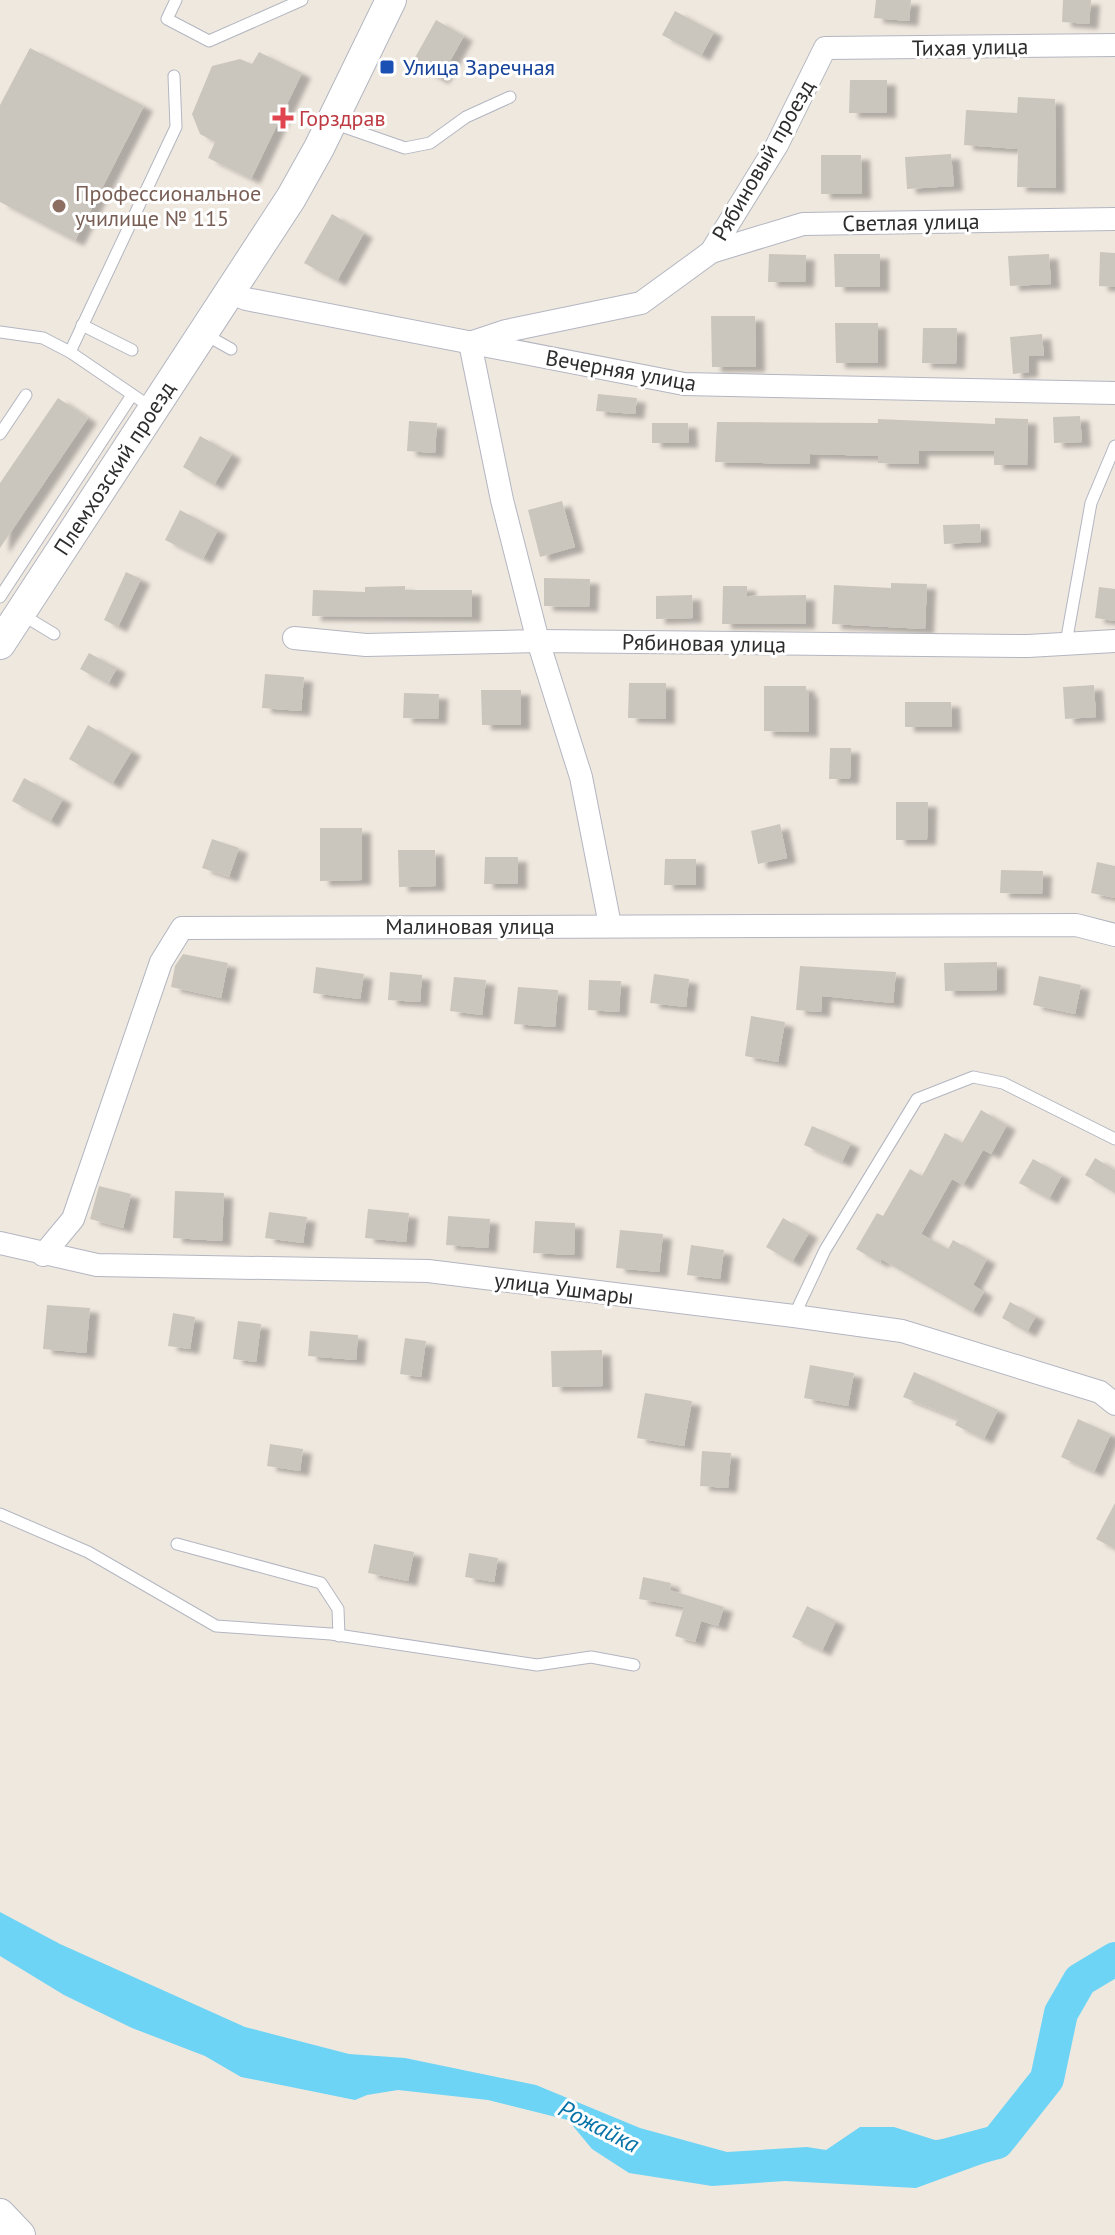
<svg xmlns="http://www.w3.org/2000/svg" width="1115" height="2235" viewBox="0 0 1115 2235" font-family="'PT Sans',sans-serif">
<defs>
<filter id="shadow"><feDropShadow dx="9" dy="5" stdDeviation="2" flood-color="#0004"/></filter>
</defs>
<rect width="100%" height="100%" fill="#efe8df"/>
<!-- water -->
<polygon fill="#6dd4f5" points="0,1912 60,1944 245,2027 349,2054 405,2058 536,2085 640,2128 727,2152 807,2147 826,2150 860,2127 894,2127 935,2140 981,2137 990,2161 916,2188 785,2181 712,2186 629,2173 592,2149 568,2120 488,2100 398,2090 367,2095 355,2100 241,2077 205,2056 132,2028 64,1995 0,1956"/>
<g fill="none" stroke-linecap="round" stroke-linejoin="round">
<!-- river -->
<polyline stroke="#6dd4f5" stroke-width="34" points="941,2157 997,2142 1047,2079 1061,2013 1080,1980 1115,1959"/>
</g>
<!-- building -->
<g fill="#cbc6bd" filter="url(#shadow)">
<polygon points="876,0 911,0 909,21 874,18"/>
<polygon points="1063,0 1091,0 1089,24 1062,22"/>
<polygon points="675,11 714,32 701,56 662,35"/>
<polygon points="436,20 464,36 440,79 412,63"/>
<polygon points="30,48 144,106 75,241 0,202 0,105"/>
<polygon points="259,52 302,73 251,179 208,158 215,142 200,134 192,114 212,66 240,59 252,64"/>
<polygon points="850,80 887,80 887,113 849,113"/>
<polygon points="1018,97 1055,99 1056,188 1017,187 1018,149 964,145 966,110 1017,113"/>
<polygon points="951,154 954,186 907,189 905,157"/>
<polygon points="821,155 861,155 862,194 821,194"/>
<polygon points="332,214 364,233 337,281 304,263"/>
<polygon points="1100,252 1115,253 1115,287 1099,286"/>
<polygon points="769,254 806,255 805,282 768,282"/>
<polygon points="834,254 880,254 880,287 835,287"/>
<polygon points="1049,254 1051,284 1010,286 1008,256"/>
<polygon points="711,316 755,316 756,367 712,367"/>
<polygon points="835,323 878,323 878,363 836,363"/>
<polygon points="923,328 957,328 956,364 922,363"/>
<polygon points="1042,334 1044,356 1029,356 1029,372 1013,374 1010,337"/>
<polygon points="598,394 637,398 635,414 596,411"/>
<polygon points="58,398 88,418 0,548 0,483"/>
<polygon points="1080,416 1082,442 1054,443 1053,417"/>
<polygon points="995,418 1028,419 1027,465 994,465 994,451 919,451 919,464 878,463 878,456 810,454 810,464 715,462 717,422 878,423 878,419 995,424"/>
<polygon points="409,421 437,423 435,453 407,451"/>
<polygon points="652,423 688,423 689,443 652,443"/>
<polygon points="200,436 232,454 214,485 183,467"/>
<polygon points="562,501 575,547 540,557 528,510"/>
<polygon points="180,510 218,530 203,559 165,540"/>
<polygon points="980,524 981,542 944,544 943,525"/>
<polygon points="126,572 141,579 118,627 104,620"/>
<polygon points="544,578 590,579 589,607 544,606"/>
<polygon points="891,583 927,584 925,629 832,624 834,585 891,588"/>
<polygon points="405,586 405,590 472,590 472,617 312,616 313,590 365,592 365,587"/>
<polygon points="723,586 747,586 747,596 806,595 806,624 722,624"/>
<polygon points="1099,587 1115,589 1115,621 1095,618"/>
<polygon points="692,595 693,618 656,619 656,596"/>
<polygon points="89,653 117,668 108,684 80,669"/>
<polygon points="265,674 304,677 301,711 262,708"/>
<polygon points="629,683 666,683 666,719 628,718"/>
<polygon points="1094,685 1096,717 1065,719 1063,687"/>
<polygon points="764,686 806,686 806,692 809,692 809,732 764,731"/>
<polygon points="481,690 521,690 521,725 482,725"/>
<polygon points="404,693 439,694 438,719 403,718"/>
<polygon points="905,702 951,702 952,727 905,727"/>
<polygon points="88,725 132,751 112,784 69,759"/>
<polygon points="830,748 851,748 850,779 829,779"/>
<polygon points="24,778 63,799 50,822 12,801"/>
<polygon points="896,802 928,802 927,840 896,840"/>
<polygon points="780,824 787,858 758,864 751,831"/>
<polygon points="320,828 362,828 362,880 320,881"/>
<polygon points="212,839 239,848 229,877 202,868"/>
<polygon points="398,850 435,850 436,886 399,887"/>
<polygon points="485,857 518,857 518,884 484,884"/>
<polygon points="665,859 696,859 696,885 664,885"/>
<polygon points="1097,862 1115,866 1115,898 1091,893"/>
<polygon points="1001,870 1043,871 1042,894 1000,893"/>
<polygon points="183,954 228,963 221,998 171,987 175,966"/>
<polygon points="997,962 997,990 945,991 944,963"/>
<polygon points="800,966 896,972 893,1003 822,996 821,1012 796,1010"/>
<polygon points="316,967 364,974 360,999 313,993"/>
<polygon points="390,972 422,975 420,1002 388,1000"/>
<polygon points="654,974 689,979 686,1007 650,1003"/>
<polygon points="1039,976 1081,985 1075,1014 1033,1005"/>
<polygon points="454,977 486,980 482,1015 450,1011"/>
<polygon points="589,980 621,981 619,1012 588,1010"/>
<polygon points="518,987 558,990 555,1027 514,1024"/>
<polygon points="751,1016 785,1022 778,1062 745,1056"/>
<polygon points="981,1110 1007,1125 991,1154 983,1150 963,1185 952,1179 921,1234 948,1249 953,1240 987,1259 973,1285 984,1292 972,1312 881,1259 880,1263 856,1249 877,1213 883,1216 910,1169 922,1176 945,1133 962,1143"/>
<polygon points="812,1126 851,1143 842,1162 804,1145"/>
<polygon points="1095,1158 1115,1170 1115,1193 1085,1175"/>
<polygon points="1033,1159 1062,1175 1049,1199 1019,1183"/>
<polygon points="99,1186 131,1194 123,1228 90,1219"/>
<polygon points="175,1191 224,1193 222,1241 173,1238"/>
<polygon points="368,1209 409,1213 406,1242 365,1238"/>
<polygon points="269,1212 307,1217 303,1243 265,1238"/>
<polygon points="448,1216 490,1219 488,1248 446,1245"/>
<polygon points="783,1218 809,1233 792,1262 766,1247"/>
<polygon points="535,1221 575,1223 574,1255 533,1253"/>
<polygon points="620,1230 663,1234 659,1272 616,1268"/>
<polygon points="691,1245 724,1250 720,1279 687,1275"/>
<polygon points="1010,1302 1036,1316 1027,1332 1002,1318"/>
<polygon points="47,1305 90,1308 86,1353 43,1349"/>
<polygon points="173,1313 195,1317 190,1349 168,1346"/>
<polygon points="238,1321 261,1324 256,1362 233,1359"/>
<polygon points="310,1331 358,1335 356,1360 308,1356"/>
<polygon points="405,1338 426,1341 421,1377 400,1374"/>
<polygon points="602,1350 603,1386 552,1387 551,1351"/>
<polygon points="810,1365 854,1373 848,1406 804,1398"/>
<polygon points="914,1372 998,1410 984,1439 955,1425 958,1419 903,1397"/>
<polygon points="645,1393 692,1401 684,1446 637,1438"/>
<polygon points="1078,1419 1111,1434 1094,1472 1061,1457"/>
<polygon points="270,1444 303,1449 300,1471 267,1466"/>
<polygon points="702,1451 731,1453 728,1488 700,1486"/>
<polygon points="1115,1503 1115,1549 1096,1539"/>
<polygon points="374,1544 414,1552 408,1581 368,1573"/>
<polygon points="469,1553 498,1558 494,1582 465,1577"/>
<polygon points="643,1577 671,1583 670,1590 724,1607 718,1626 701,1621 695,1642 675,1636 684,1607 639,1599"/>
<polygon points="807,1606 836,1621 822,1651 792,1637"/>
</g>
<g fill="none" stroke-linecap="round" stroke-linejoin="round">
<!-- lane casing -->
<g stroke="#b3b6c1" stroke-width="13">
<g id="lane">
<polyline points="176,0 167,19 209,41 302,0"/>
<polyline points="333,123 405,148 430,143 466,117 510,97"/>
<polyline points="82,325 132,350"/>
<polyline points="0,332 43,338 70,352"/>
<polyline points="206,335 231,349"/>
<polyline points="152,408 70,352 176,127 174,76"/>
<polyline points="0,434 26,395"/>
<polyline points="0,597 132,395"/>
<polyline points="21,614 54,634"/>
<polyline points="1066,643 1091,503 1115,446"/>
<polyline points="794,1316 825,1250 917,1099 973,1077 1003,1083 1115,1139"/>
<polyline points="0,1514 88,1552 216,1626 331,1634 537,1665 591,1657 634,1665"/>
<polyline points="177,1544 321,1583 338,1609 339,1636"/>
</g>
</g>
<!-- street casing -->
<g stroke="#b3b6c1" stroke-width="24">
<g id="street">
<polyline points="711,252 803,224 1115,219"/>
<polyline points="229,292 246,299 684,384 1115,393"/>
<polyline points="294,638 366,645 538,641 1028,646 1115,641"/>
<polyline points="610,925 581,777 538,641 502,500 470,343 506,331 641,303 711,252 777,145 825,48 1115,45"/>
<polyline points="0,1243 97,1265 428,1271 794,1316 902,1331 1100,1392 1115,1404"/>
<polyline points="43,1255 73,1219 161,962 182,928 1076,925 1115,935"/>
</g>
</g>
<!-- secondary casing -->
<g stroke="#b3b6c1" stroke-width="32">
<g id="secondary">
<polyline points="0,644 291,198 319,148 391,0"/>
<polyline points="0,2214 20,2235"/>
</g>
</g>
<!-- lane -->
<use href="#lane" stroke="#fff" stroke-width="11"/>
<!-- street -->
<use href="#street" stroke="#fff" stroke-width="22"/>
<!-- secondary -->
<use href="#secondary" stroke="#fff" stroke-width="30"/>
</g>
<!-- markers -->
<rect fill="#1a4fb4" stroke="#fff" stroke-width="3" x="379" y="59" width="16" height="16" rx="4"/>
<path fill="#e0444e" stroke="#fff" stroke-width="3" d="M279 106h8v8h8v8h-8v8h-8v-8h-8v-8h8z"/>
<circle fill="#8d6e63" stroke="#fff" stroke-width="3" cx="59" cy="206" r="8"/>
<g text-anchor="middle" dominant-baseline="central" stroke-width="6" stroke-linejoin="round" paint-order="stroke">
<!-- street labels -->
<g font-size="22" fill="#2d2d2d" stroke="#fff">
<text transform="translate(970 47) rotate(-1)">Тихая улица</text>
<text transform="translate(763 160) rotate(-60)">Рябиновый проезд</text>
<text transform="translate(911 222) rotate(-1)">Светлая улица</text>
<text transform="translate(621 370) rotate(10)">Вечерняя улица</text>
<text transform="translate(114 468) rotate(-57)">Племхозский проезд</text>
<text transform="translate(704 643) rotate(1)">Рябиновая улица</text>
<text x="470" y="926">Малиновая улица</text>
<text transform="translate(564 1288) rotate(7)">улица Ушмары</text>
</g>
<!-- transit labels -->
<g font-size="22" fill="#164399" stroke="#fff" text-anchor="start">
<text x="403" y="67">Улица Заречная</text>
</g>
<!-- health labels -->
<g font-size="22" fill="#be3a42" stroke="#fff" text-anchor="start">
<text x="299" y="118">Горздрав</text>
</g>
<!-- education labels -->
<g font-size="22" fill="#785e54" stroke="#fff" text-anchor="start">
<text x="75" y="193">Профессиональное<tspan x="75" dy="25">училище № 115</tspan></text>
</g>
<!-- water labels -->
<g font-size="24" font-style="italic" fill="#0673a8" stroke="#fff">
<text transform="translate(599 2126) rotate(27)">Рожайка</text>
</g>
</g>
</svg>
